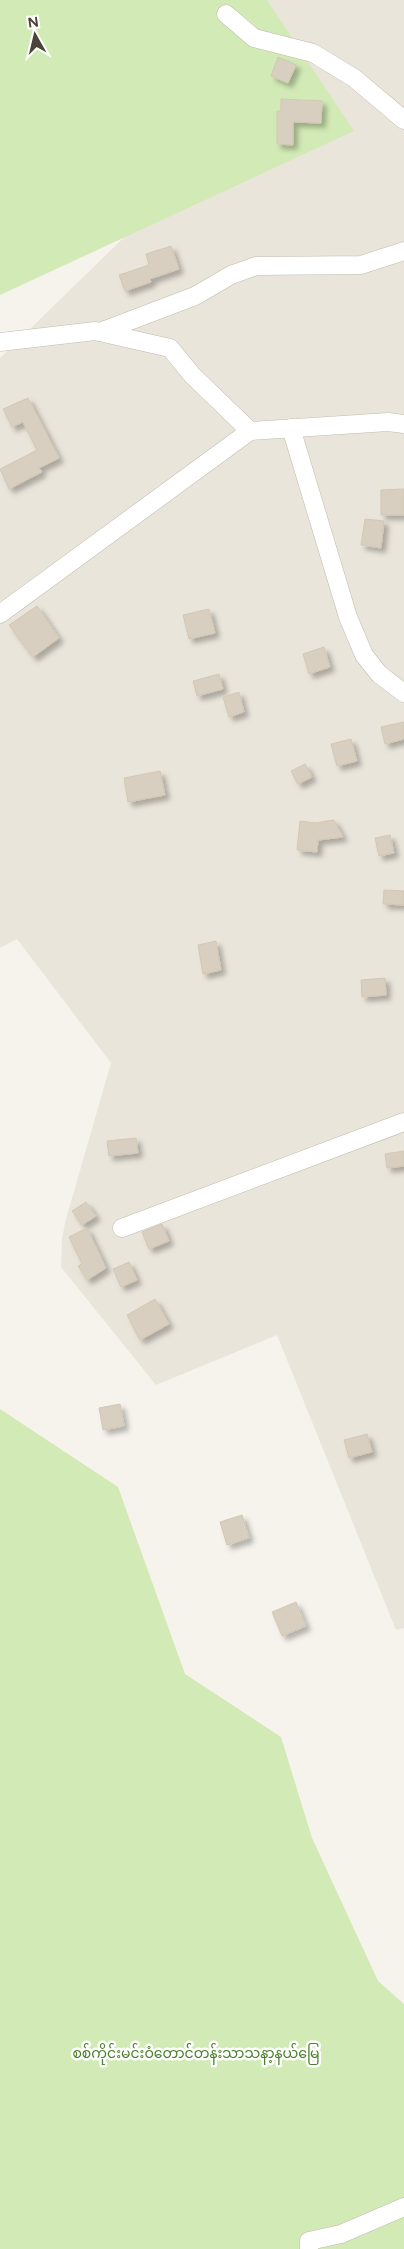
<svg xmlns="http://www.w3.org/2000/svg" width="404" height="2249" viewBox="0 0 404 2249" font-family="Figtree,'Noto Sans Myanmar',sans-serif">
<defs>
<filter id="shadow"><feDropShadow dx="4.5" dy="4.5" stdDeviation="2.5" flood-color="#0004"/></filter>
</defs>
<rect width="100%" height="100%" fill="#f6f3ec"/>
<!-- residential -->
<polygon fill="#eae5da" points="204,0 404,0 404,1628 396,1630 277,1335 156,1385 61,1267 62,1238 66,1219 111,1063 17,939 0,948 0,358 219,145"/>
<!-- green -->
<g fill="#d2eab5">
<polygon points="0,0 267,0 354,131 0,295"/>
<polygon points="0,1409 118,1487 185,1674 281,1737 312,1838 378,1981 404,2004 404,2249 0,2249"/>
</g>
<!-- building -->
<g fill="#d8cfc1" stroke="#d3c7b4" filter="url(#shadow)">
<polygon points="278,57 296,65 288,83 271,76"/>
<polygon points="281,99 322,101 321,123 293,122 293,145 277,144 277,111 281,111"/>
<polygon points="171,246 179,269 150,279 151,282 125,291 119,275 149,265 146,254"/>
<polygon points="28,398 59,458 39,468 42,472 9,489 0,469 37,450 23,422 12,427 3,409"/>
<polygon points="404,489 404,515 381,515 381,490"/>
<polygon points="365,519 384,521 381,548 361,545"/>
<polygon points="37,606 59,638 33,657 9,625"/>
<polygon points="209,609 215,633 189,639 183,615"/>
<polygon points="324,647 330,667 309,674 303,654"/>
<polygon points="219,674 223,689 197,696 193,681"/>
<polygon points="239,692 244,712 229,717 223,697"/>
<polygon points="404,722 404,739 385,744 381,727"/>
<polygon points="351,739 357,761 337,766 331,744"/>
<polygon points="305,764 312,777 298,784 291,771"/>
<polygon points="160,771 165,795 128,802 124,778"/>
<polygon points="334,820 343,837 318,840 317,852 297,850 300,821 315,823"/>
<polygon points="390,835 394,853 379,856 375,838"/>
<polygon points="384,890 404,891 404,905 383,904"/>
<polygon points="216,941 221,970 203,974 198,945"/>
<polygon points="385,978 386,995 362,997 361,980"/>
<polygon points="136,1138 138,1153 109,1156 107,1141"/>
<polygon points="404,1151 404,1166 387,1168 385,1154"/>
<polygon points="86,1202 96,1216 82,1225 72,1211"/>
<polygon points="162,1224 169,1241 149,1249 142,1232"/>
<polygon points="87,1228 106,1268 87,1280 78,1266 82,1264 69,1237"/>
<polygon points="129,1262 137,1280 121,1287 113,1269"/>
<polygon points="155,1299 169,1324 140,1340 127,1315"/>
<polygon points="120,1404 124,1426 103,1430 99,1408"/>
<polygon points="367,1434 372,1452 349,1458 344,1440"/>
<polygon points="242,1515 249,1538 227,1545 220,1522"/>
<polygon points="296,1602 306,1626 282,1636 272,1612"/>
</g>
<g fill="none" stroke-linecap="round" stroke-linejoin="round">
<!-- street casing -->
<g stroke="#c2bbae" stroke-width="19">
<g id="street">
<polyline points="226,14 254,38 313,53 354,78 404,120"/>
<polyline points="100,332 195,296 231,275 256,266 361,265 404,251"/>
<polyline points="0,342 95,331 170,348 192,375 250,431"/>
<polyline points="291,428 348,617 364,655 379,674 404,693"/>
<polyline points="0,614 250,431 388,422 404,424"/>
<polyline points="122,1228 404,1122"/>
<polyline points="309,2249 309,2241 341,2234 404,2207"/>
</g>
</g>
<!-- street -->
<use href="#street" stroke="#fff" stroke-width="18"/>
</g>
<g text-anchor="middle" dominant-baseline="central" stroke-width="5" stroke-linejoin="round" paint-order="stroke">
<!-- park labels -->
<g font-size="14" fill="#4a7f2a" stroke="#fff">
<text x="196" y="2053">စစ်ကိုင်းမင်းဝံတောင်တန်းသာသနာ့နယ်မြေ</text>
</g>
</g>
<!-- north arrow -->
<g transform="translate(35 35) rotate(352)" stroke="#ffffff" stroke-width="4" paint-order="stroke">
<path d="M0-4L9 19L0 12L-9 19Z" fill="#4b4439"/>
<text y="-8" font-size="14" font-weight="bold" text-anchor="middle" fill="#4b4439">N</text>
</g>
</svg>
